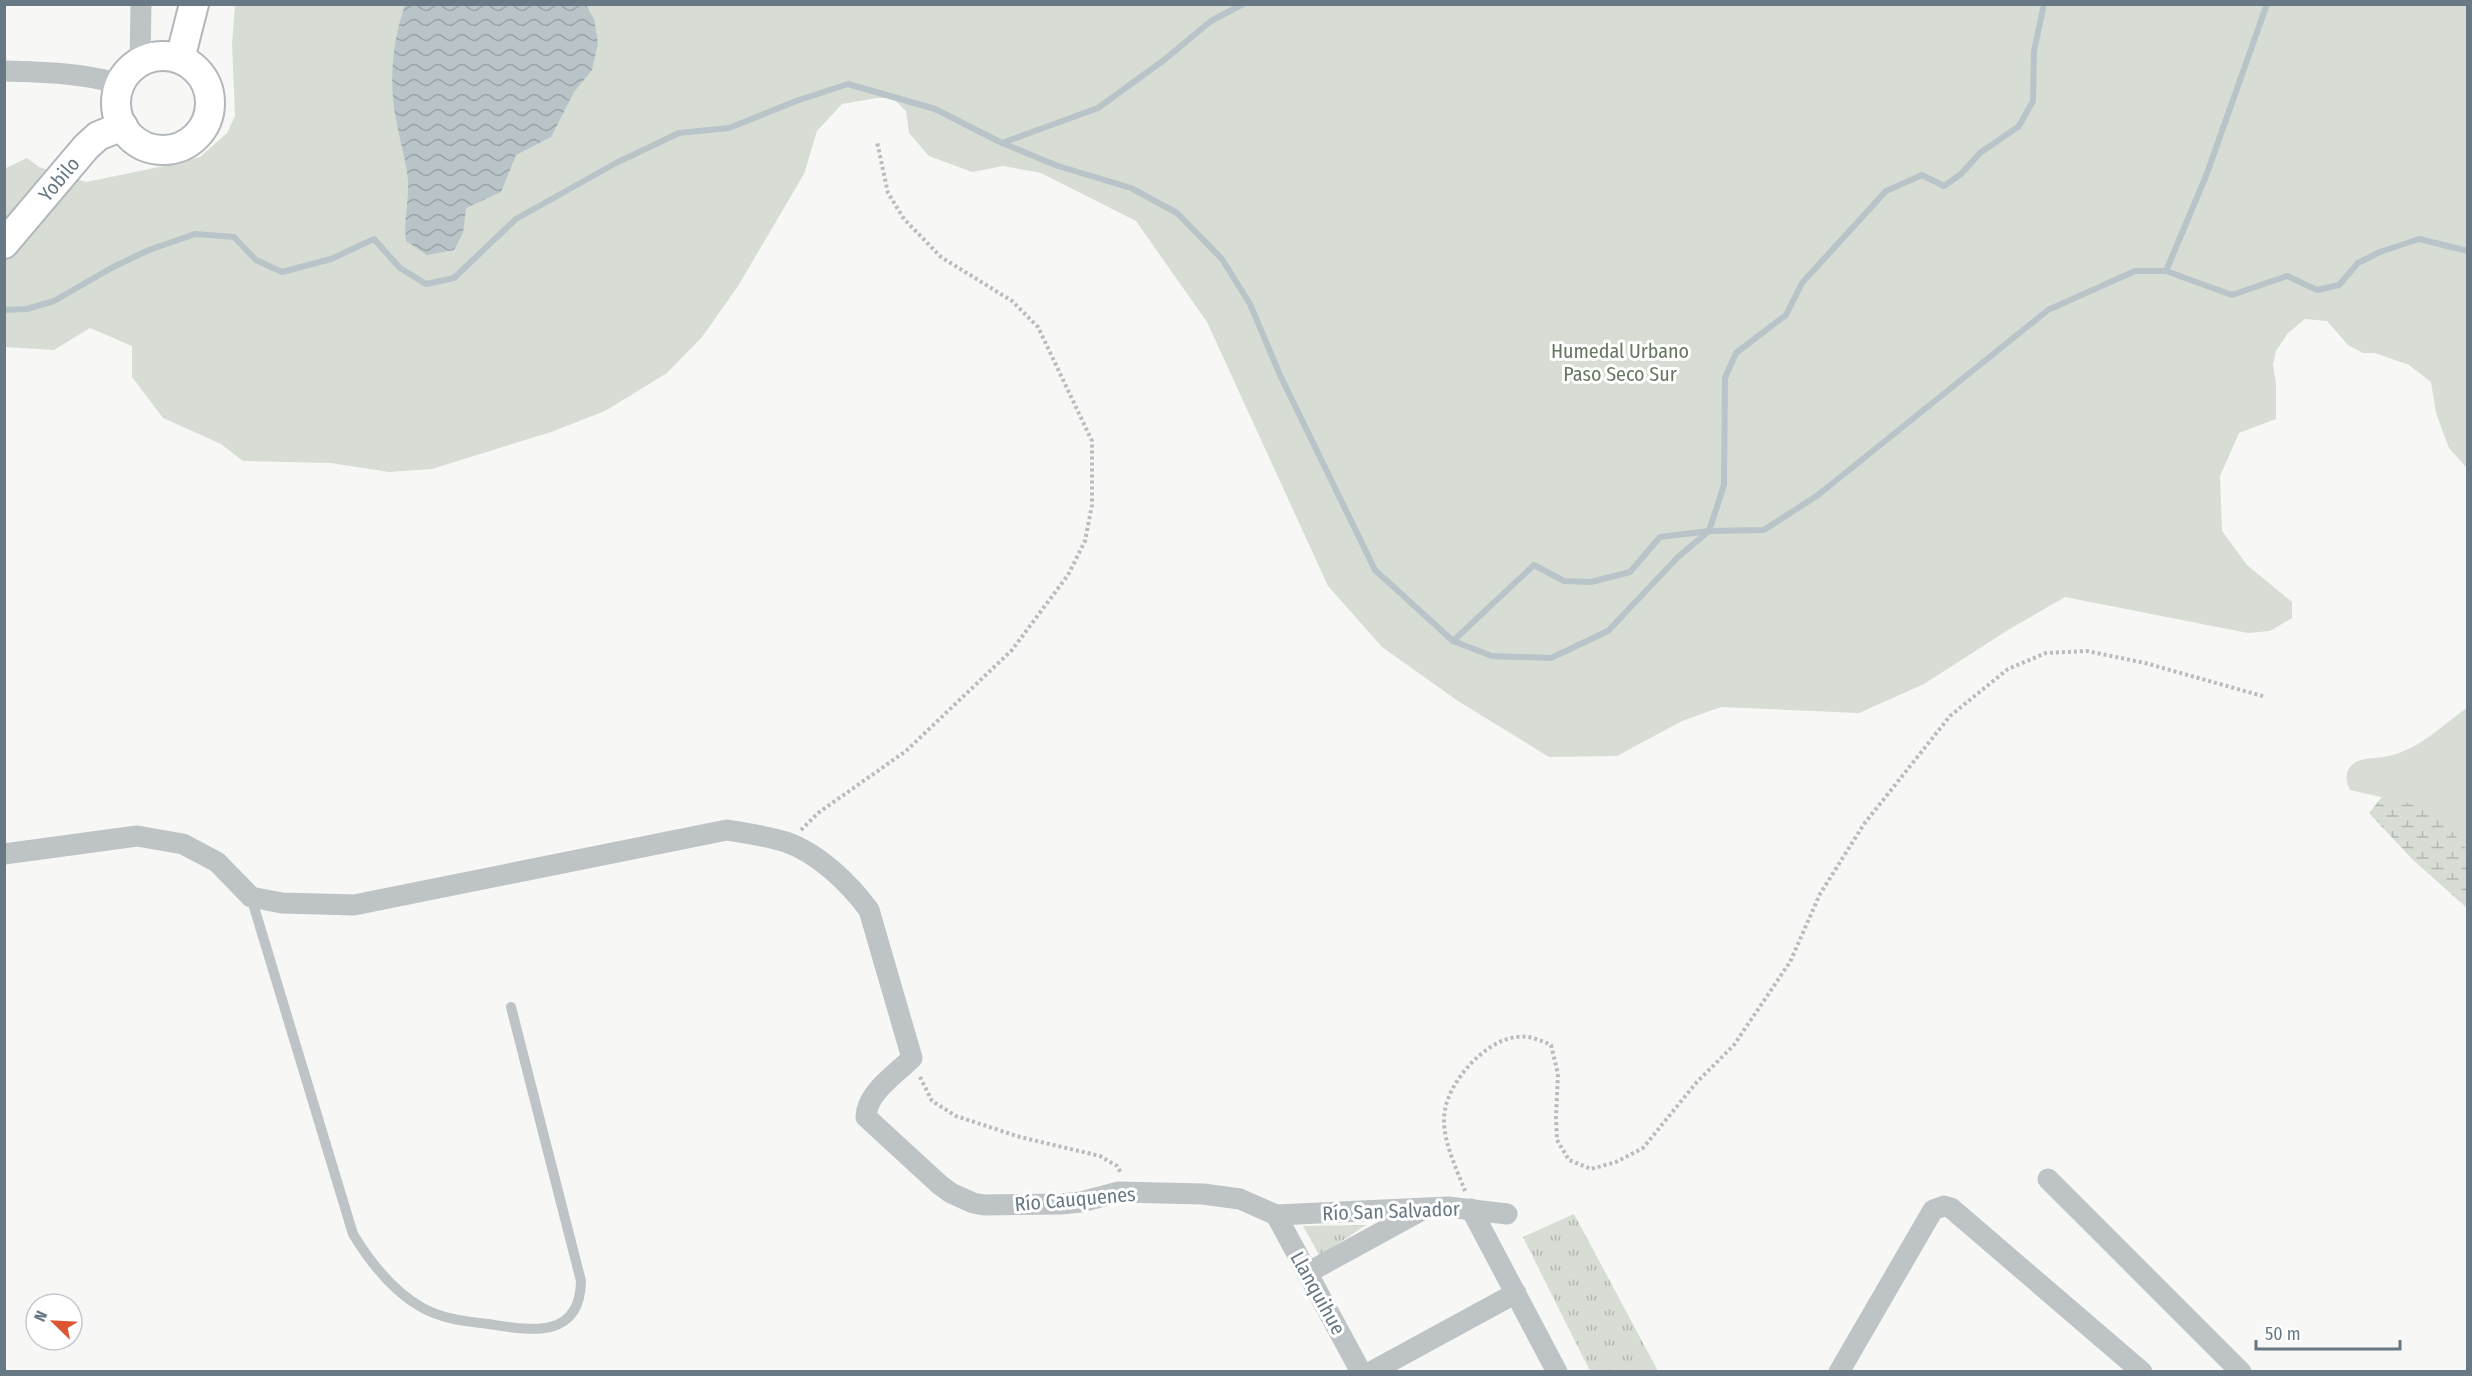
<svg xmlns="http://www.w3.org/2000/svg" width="2472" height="1376" viewBox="0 0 2472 1376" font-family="'Fira Sans Condensed',sans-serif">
<defs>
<pattern id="grass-tufts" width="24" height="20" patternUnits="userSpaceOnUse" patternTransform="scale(1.5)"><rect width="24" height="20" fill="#d7dcd4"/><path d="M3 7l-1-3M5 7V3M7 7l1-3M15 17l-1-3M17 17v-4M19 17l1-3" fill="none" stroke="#b2b7b2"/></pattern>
<pattern id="wetland-marsh" width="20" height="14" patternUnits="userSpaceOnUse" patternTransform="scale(1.5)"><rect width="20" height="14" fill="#d7dcd4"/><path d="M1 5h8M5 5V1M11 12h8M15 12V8" fill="none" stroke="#b2b7b2"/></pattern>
<pattern id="water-waves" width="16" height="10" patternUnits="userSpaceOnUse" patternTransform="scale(1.5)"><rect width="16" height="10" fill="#b8c4c8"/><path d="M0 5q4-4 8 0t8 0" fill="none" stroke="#99a4a8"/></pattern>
</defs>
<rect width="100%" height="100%" fill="#f7f7f5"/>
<!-- grass -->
<g fill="url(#grass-tufts)">
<polygon points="1574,1214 1658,1371 1590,1371 1523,1237"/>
<polygon points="1366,1225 1320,1256 1303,1226"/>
</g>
<!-- wetland -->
<polygon fill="url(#wetland-marsh)" points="2467,753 2467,908 2412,859 2369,813 2395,781"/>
<!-- green -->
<g fill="#d7dcd4">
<polygon points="235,5 2467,5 2467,468 2449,448 2436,413 2431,382 2409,365 2375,353 2363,353 2348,345 2327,321 2305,319 2288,333 2276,351 2273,365 2276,384 2276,419 2239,433 2220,476 2222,531 2247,565 2292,602 2292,618 2270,631 2248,633 2065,597 2008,630 1924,684 1859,713 1721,707 1682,721 1617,756 1549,757 1458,701 1382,647 1328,586 1207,322 1136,221 1041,173 1003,166 972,172 929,156 909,133 906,111 893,98 877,98 842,104 817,131 804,174 738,286 702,337 667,373 605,411 551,432 432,469 389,472 331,463 243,461 221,444 163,418 132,377 132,346 90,328 54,350 5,347 4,169 27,158 39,167 86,182 174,164 200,157 227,133 235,116 232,44"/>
<path d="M2467,708V850L2439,816L2425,807L2350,790C2346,781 2344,772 2353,764C2360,757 2378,759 2388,756C2419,750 2442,725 2467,708Z"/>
</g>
<!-- water -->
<path fill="url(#water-waves)" d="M405,5H586L594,19L598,43L592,70L574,92L551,137L516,155L501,192L466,208L463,233L454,250L427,255L406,241C403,218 411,195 407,172C404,153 398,133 395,114C389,78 393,39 405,5Z"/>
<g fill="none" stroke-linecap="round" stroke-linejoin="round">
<!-- stream -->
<g stroke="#b8c4c8" stroke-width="6">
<polyline points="1002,143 1098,108 1164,60 1211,21 1243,4"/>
<polyline points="2166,271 2206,176 2267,4"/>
<polyline points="4,310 27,309 54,301 113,267 149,250 195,234 234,237 256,260 282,272 331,259 374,239 400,268 426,284 454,278 516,219 616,163 679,133 729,128 796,101 848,84 935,109 1002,143 1058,166 1131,188 1177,213 1222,259 1250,304 1280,375 1375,570 1453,641 1492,656 1551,658 1608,631 1678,557 1709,531 1724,485 1725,378 1736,353 1786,315 1802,283 1886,191 1922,175 1944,186 1961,174 1980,153 2019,126 2033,101 2034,51 2044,4"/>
<polyline points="1453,641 1534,565 1564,581 1591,582 1630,572 1660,537 1709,531 1764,530 1818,495 2048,310 2135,271 2166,271 2232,295 2287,276 2317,290 2339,285 2358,263 2380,252 2419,239 2468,251"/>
</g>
<!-- secondary casing -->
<g stroke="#b1b7bb" stroke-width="32">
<g id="secondary">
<circle cx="163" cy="103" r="47"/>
<polyline points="180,59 194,4"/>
<polyline points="4,244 86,147 98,136 123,126"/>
</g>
</g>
<!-- path -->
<g stroke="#b9bcbe" stroke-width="4" stroke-dasharray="3 3" stroke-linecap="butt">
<polyline points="801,830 818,813 906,751 1012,650 1068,575 1085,541 1092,505 1092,441 1038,327 1012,301 941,257 904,219 888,193 877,142"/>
<polyline points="920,1077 932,1101 956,1116 1020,1137 1100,1156 1117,1166 1121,1173"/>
<path d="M1465,1191C1456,1167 1440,1136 1445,1110C1450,1080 1485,1041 1516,1037C1529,1035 1540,1040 1551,1045L1558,1074L1556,1117L1557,1140L1569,1160L1591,1169L1616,1162L1643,1148L1696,1083L1734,1045L1790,962L1820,894L1864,824L1950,716L2008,669L2046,653L2087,651L2145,663L2266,697"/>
</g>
<!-- lane -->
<path stroke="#bec3c6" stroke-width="10" d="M251,897L353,1234C370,1262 393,1291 421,1307C442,1319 464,1321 488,1324C528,1330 580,1341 581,1281L511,1007"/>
<!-- street -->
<g stroke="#bec3c6" stroke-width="21">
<polyline points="140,62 141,4"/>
<path d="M4,71C44,72 82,73 121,84"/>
<path d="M4,854L137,836L183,844L217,862L251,897L282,903L354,905L727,830C746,833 767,836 786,842C818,853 849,883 869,910L912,1058C895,1075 867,1092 866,1117L940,1185L951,1193L973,1203L984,1205L1061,1204L1081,1202L1119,1192L1203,1194L1240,1199L1276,1215"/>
<polyline points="2048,1179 2241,1372"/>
<polyline points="1471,1209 1557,1372"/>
<polyline points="1276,1215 1448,1207 1507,1214"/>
<polyline points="1276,1215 1361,1372"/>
<polyline points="1307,1273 1422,1210"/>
<polyline points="1371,1372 1516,1293"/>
<polyline points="1839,1372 1933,1210 1944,1206 1951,1208 2142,1372"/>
</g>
<!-- secondary -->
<use href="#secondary" stroke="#fff" stroke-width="28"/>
</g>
<g text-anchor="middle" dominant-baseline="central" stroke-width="6" stroke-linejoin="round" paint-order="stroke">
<!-- street labels -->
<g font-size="20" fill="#687884" stroke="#fff">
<text transform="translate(59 179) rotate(-50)">Yobilo</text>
<text transform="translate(1075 1199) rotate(-5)">Río Cauquenes</text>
<text transform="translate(1391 1211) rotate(-2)">Río San Salvador</text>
<text transform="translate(1318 1293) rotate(61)">Llanquihue</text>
</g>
<!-- park labels -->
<g font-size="20" fill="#667762" stroke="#fff">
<text x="1620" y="351">Humedal Urbano<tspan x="1620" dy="23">Paso Seco Sur</tspan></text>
</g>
</g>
<!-- border -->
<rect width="2472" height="1376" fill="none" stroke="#687884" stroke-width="12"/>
<!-- north arrow -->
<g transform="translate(54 1322) rotate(294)"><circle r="28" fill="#ffffff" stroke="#c3c9ce" stroke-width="1.5"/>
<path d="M0-4.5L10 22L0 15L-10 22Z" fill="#db5631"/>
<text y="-9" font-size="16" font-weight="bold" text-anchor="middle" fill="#687884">N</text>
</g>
<!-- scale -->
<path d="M2256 1340v9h144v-9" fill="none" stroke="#687884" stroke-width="3"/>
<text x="2265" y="1340" font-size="18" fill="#687884" stroke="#ffffff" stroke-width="4.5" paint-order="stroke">50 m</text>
</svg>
